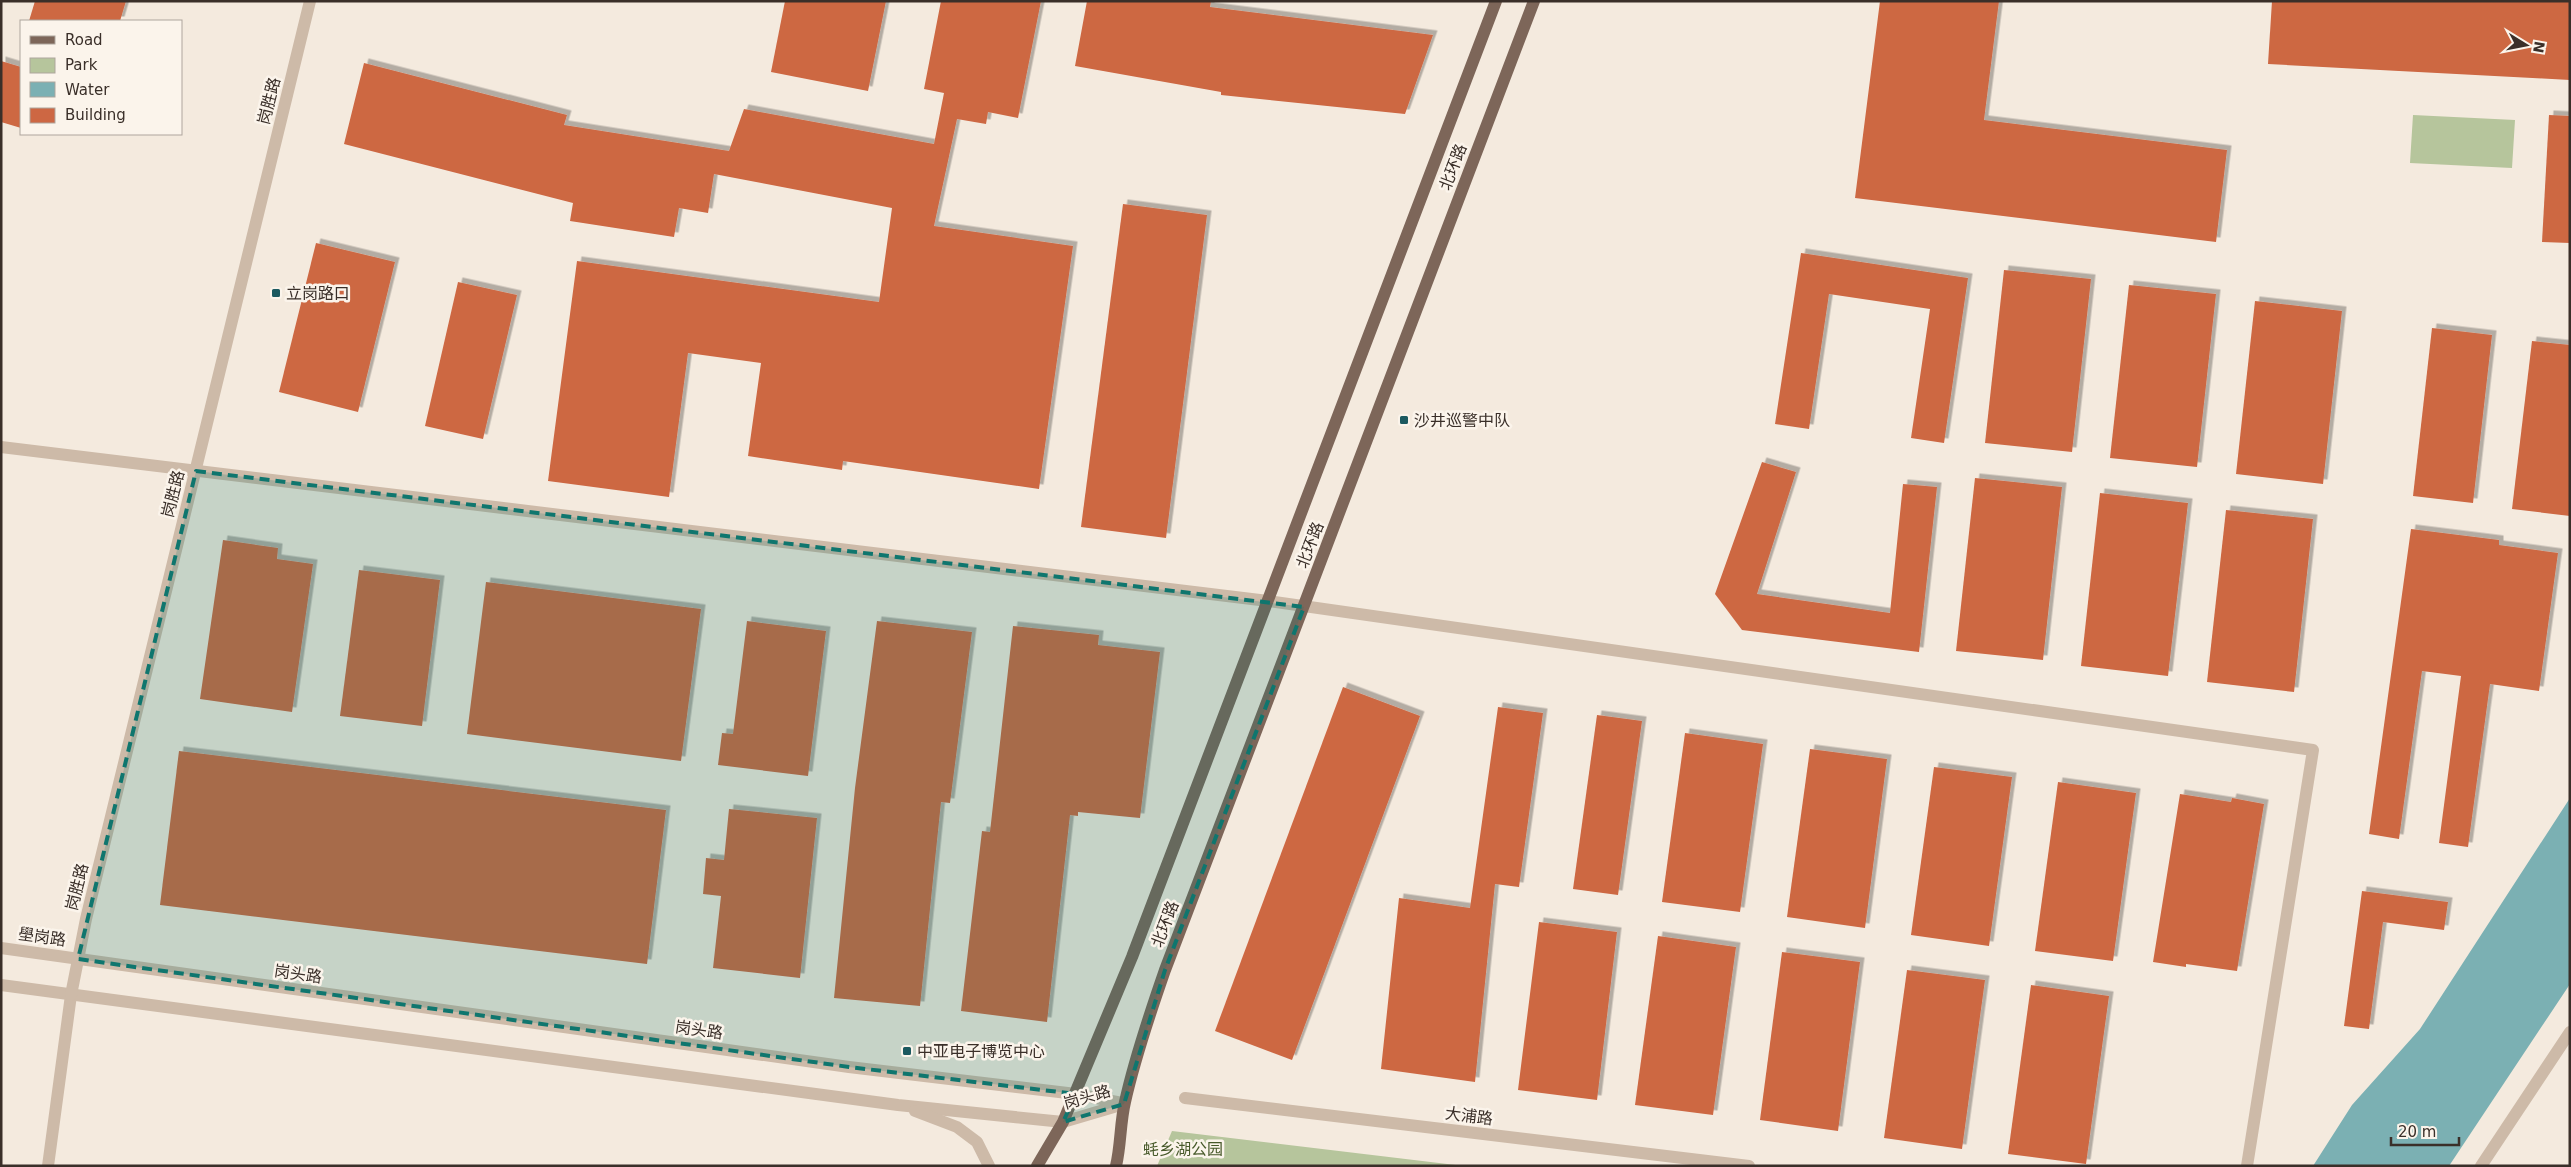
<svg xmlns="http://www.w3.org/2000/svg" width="2571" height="1167" viewBox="0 0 2571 1167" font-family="'DejaVu Sans','Noto Sans SC',sans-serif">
<defs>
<filter id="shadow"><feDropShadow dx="4.5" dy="-4.5" stdDeviation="0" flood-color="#0004"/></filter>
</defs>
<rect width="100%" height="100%" fill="#f4eade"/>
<!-- green -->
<g fill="#b6c59c">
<polygon points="2413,115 2515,120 2512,168 2410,163"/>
<polygon points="1172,1131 1464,1166 1157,1166"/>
</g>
<!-- water -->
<polygon fill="#7bb0b3" points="2570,798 2570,984 2449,1166 2313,1166 2352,1105 2420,1029"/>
<!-- building -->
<g fill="#cd6743" filter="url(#shadow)">
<polygon points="35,1 126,1 120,21 29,21"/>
<polygon points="785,1 886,1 868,91 771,72"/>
<polygon points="941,1 1041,1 1018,118 988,112 986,124 957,119 934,226 1073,246 1039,489 843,461 842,470 748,456 761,363 688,353 669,497 548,481 577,261 879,302 892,208 714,174 708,213 679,208 674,237 570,221 573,203 344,144 364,63 567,115 564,125 729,151 744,109 934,144 944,93 924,89"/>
<polygon points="1087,1 1211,1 1210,7 1433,35 1405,114 1221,95 1221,92 1075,66"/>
<polygon points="1880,1 1999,1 1984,120 2227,150 2216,242 1855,198"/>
<polygon points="2272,1 2570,1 2570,80 2268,64"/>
<polygon points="1,61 21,67 21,128 1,122"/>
<polygon points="2549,115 2570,116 2570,243 2542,242"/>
<polygon points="1123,204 1207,215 1166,538 1081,527"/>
<polygon points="316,243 395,262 358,412 279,392"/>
<polygon points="1801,253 1968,278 1944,443 1911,438 1930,309 1829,294 1809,429 1775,424"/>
<polygon points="2004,270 2091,279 2072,452 1985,443"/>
<polygon points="458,282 517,295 483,439 425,426"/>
<polygon points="2129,285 2216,294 2197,467 2110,458"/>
<polygon points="2255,301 2342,311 2323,484 2236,474"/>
<polygon points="2432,328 2492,335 2473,503 2413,496"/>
<polygon points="2532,341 2570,345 2570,516 2512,509"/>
<polygon points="1762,462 1796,472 1757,594 1890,613 1903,484 1937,487 1919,652 1742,630 1715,594"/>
<polygon points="1975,478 2062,487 2043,660 1956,651"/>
<polygon points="2100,493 2188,503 2168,676 2081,666"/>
<polygon points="2226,510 2313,519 2294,692 2207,682"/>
<polygon points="2411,529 2499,540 2499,545 2558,553 2539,691 2490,684 2468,847 2439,843 2461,676 2422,671 2399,839 2369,834"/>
<polygon points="223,540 278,548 277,559 313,564 292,712 200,699"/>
<polygon points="359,570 440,580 422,726 340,716"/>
<polygon points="486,582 701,609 681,761 467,734"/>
<polygon points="747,621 826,631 808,776 718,765 722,733 733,734"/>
<polygon points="877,621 972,632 950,803 941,802 920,1006 834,998 855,788"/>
<polygon points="1013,626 1099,635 1098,645 1160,652 1140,818 1078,812 1078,816 1070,815 1047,1022 961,1011 982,831 990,832"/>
<polygon points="1343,687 1420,716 1292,1060 1215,1031"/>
<polygon points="1498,707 1543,713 1519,887 1495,884 1475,1082 1381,1069 1399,898 1470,908"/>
<polygon points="1597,715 1642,721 1618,895 1573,889"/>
<polygon points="1685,733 1763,744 1740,912 1662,902"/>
<polygon points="1810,749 1887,759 1865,928 1787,917"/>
<polygon points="179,751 666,810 647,964 160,905"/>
<polygon points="1934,767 2012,777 1989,946 1911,935"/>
<polygon points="2058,782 2136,793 2113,961 2035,951"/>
<polygon points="2180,794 2231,802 2232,798 2264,804 2237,971 2186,964 2186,967 2153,962"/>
<polygon points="729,809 817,818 800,978 713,968 721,896 703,894 706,858 724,860"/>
<polygon points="2362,891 2448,902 2444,930 2383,922 2369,1029 2344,1026"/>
<polygon points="1539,922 1617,932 1597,1100 1518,1090"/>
<polygon points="1658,936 1736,947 1713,1115 1635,1105"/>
<polygon points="1782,952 1860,962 1838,1131 1760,1120"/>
<polygon points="1907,970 1985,980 1962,1149 1884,1138"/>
<polygon points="2031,985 2109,996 2086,1164 2008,1154"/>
</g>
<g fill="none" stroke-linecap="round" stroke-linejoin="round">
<!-- service -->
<polyline stroke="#cdbaa8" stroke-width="12" points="48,1166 71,995"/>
<!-- minor -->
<g stroke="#cdbaa8" stroke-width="12">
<polyline points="1,447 1268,601 2313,750 2247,1166"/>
<polyline points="2481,1166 2570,1032"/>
</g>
<!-- tertiary -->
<g stroke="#cdbaa8" stroke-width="12">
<polyline points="1,948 849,1067 1076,1094 1122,1103"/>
<polyline points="1,985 898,1105 1063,1122 1124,1104"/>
<polyline points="71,995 86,919 310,1"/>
<polyline points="1185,1098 1749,1166"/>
<polyline points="915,1111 957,1127 977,1142 989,1166"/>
</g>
<!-- primary -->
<g stroke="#7d6659" stroke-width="12">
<polyline points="1037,1166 1063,1122 1132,957 1496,1"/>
<path d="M1116,1166C1121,1145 1120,1123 1125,1102C1135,1057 1150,1013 1165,970L1534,1"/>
</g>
</g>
<!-- marked area -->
<path fill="#0f766e" fill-opacity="0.2" stroke="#0f766e" stroke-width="4" stroke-dasharray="10 6" stroke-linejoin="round" d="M196,471L1304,607L1165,970L1124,1104L1063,1122L1076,1094L849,1067L78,959Z"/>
<!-- markers -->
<g fill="#1b595f" stroke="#fbf4eb" stroke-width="2">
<rect x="271" y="288" width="10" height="10" rx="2.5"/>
<rect x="1399" y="415" width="10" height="10" rx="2.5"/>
<rect x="902" y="1046" width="10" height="10" rx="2.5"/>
</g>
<g text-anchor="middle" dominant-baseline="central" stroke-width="5" stroke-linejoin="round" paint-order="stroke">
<!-- street labels -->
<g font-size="16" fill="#3a2f29" stroke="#fbf4eb">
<text transform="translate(269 101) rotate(-76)">岗胜路</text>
<text transform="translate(1453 167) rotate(-69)">北环路</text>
<text transform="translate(173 494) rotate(-76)">岗胜路</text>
<text transform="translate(1310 545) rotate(-69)">北环路</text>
<text transform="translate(77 887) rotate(-76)">岗胜路</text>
<text transform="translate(1165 924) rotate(-69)">北环路</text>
<text transform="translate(42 937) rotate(8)">壆岗路</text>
<text transform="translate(298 974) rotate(8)">岗头路</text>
<text transform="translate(699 1030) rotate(8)">岗头路</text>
<text transform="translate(1087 1097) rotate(-16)">岗头路</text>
<text transform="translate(1469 1116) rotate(7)">大浦路</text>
</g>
<!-- poi labels -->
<g font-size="16" fill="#3a2f29" stroke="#fbf4eb" text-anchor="start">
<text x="286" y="293">立岗路口</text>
<text x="1414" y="420">沙井巡警中队</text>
<text x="917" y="1051">中亚电子博览中心</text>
</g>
<!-- park labels -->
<g font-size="16" fill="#485a2b" stroke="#fbf4eb">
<text x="1183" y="1149">蚝乡湖公园</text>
</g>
</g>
<!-- border -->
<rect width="2571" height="1167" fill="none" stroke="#3a2f29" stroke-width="5"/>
<!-- legend -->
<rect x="20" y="20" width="162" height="115" fill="#fbf4eb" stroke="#aea59d"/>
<rect x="30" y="36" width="25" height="8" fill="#7d6659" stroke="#aea59d"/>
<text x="65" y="45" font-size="15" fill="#3a2f29">Road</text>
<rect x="30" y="58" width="25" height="15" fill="#b6c59c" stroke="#aea59d"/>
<text x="65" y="70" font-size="15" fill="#3a2f29">Park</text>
<rect x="30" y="82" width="25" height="15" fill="#7bb0b3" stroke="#aea59d"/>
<text x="65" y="95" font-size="15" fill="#3a2f29">Water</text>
<rect x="30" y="108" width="25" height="15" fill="#cd6743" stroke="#aea59d"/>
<text x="65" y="120" font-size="15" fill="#3a2f29">Building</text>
<!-- north arrow -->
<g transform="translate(2526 45) rotate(100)" stroke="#fbf4eb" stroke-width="4" paint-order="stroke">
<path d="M0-4L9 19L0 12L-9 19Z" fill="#3a2f29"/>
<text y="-8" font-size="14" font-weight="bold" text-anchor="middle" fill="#3a2f29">N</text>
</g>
<!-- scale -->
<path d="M2391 1137v8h68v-8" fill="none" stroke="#3a2f29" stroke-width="2.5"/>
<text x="2398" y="1137" font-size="15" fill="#3a2f29" stroke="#fbf4eb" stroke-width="4" paint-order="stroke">20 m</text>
</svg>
